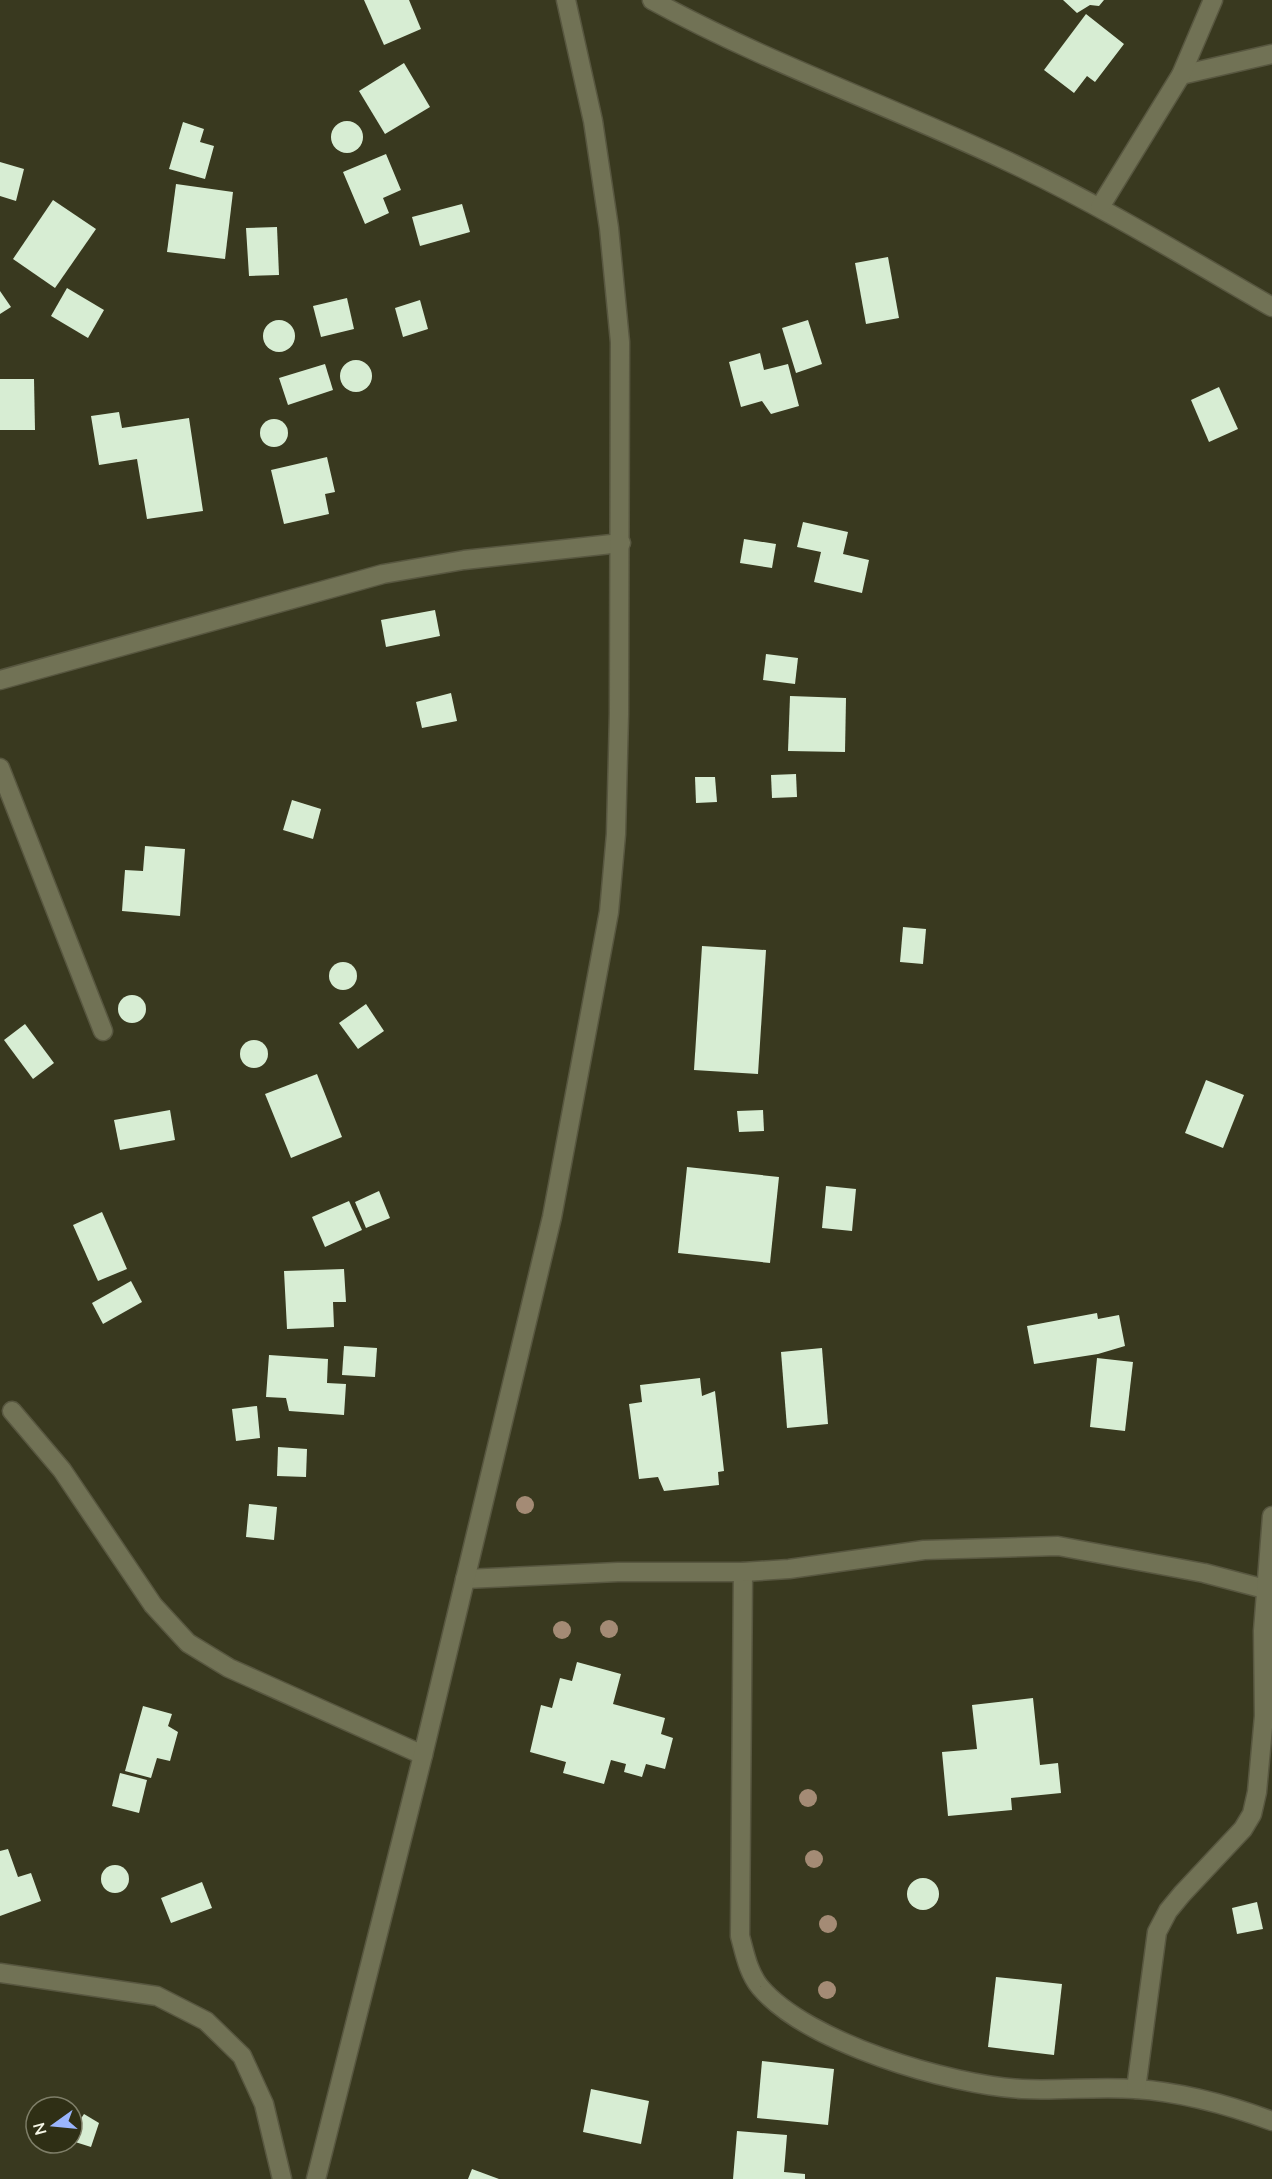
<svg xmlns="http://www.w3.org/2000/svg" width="1272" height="2179" viewBox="0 0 1272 2179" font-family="Mulish,sans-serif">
<rect width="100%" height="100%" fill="#39391f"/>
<!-- building -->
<g fill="#d7edd3">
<polygon points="364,0 409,0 421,29 384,45"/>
<polygon points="1063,0 1104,0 1099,6 1090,5 1077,13"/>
<polygon points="1086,14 1124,44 1095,82 1087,76 1074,93 1044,70"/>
<polygon points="404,63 430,107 385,134 359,91"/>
<circle cx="347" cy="137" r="16"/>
<polygon points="183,122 204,129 200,142 214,146 205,179 169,169"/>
<polygon points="386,154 401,190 383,198 389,213 365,224 343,172"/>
<polygon points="0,162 24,169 16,201 0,196"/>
<polygon points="176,184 233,192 225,259 167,252"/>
<polygon points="53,200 96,229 55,288 13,259"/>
<polygon points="462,204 470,232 420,246 412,217"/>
<polygon points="277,227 279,275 249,276 246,228"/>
<polygon points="888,257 899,318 866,324 855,263"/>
<polygon points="67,288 104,310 88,338 51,316"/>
<polygon points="0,291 11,307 0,314"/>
<polygon points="347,298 354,329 321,337 313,306"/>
<polygon points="420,300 428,329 403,337 395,308"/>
<circle cx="279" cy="336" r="16"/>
<polygon points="808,320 822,364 796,373 782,328"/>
<polygon points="760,353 764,370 788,364 799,406 771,414 762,401 741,407 729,362"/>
<circle cx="356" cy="376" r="16"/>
<polygon points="325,364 333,390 288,405 279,378"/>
<polygon points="0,379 34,379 35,430 0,430"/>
<polygon points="1219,387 1238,429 1209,442 1191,400"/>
<polygon points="119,412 122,428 189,418 203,511 147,519 137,459 99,465 91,416"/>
<circle cx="274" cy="433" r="14"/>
<polygon points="327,457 335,492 325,494 329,514 284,524 271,470"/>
<polygon points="803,522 848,532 843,554 869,560 862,593 814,582 821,552 797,547"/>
<polygon points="744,539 776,544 772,568 740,563"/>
<polygon points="435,610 440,636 386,647 381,620"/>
<polygon points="766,654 798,658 795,684 763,680"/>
<polygon points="451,693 457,721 422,728 416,702"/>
<polygon points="790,696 846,698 845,752 788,751"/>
<polygon points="796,774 797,797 772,798 771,775"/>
<polygon points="695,777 715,777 717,802 696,803"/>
<polygon points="292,800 321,809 313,839 283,830"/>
<polygon points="145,846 185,849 180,916 122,911 125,870 143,871"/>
<polygon points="903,927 926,929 923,964 900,962"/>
<polygon points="702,946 766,950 758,1074 694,1070"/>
<circle cx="343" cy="976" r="14"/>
<circle cx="132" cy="1009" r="14"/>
<polygon points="366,1004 384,1031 358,1049 339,1023"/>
<polygon points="25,1024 54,1063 33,1079 4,1040"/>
<circle cx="254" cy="1054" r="14"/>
<polygon points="317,1074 342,1137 291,1158 265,1094"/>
<polygon points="1206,1080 1244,1095 1223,1148 1185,1133"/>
<polygon points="170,1110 175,1140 120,1150 114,1120"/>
<polygon points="763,1110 764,1131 739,1132 737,1111"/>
<polygon points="687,1167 779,1177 770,1263 678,1253"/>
<polygon points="826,1186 856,1189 852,1231 822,1228"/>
<polygon points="379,1191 390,1218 366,1228 355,1202"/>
<polygon points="349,1201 362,1230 325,1247 312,1217"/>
<polygon points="102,1212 127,1269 98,1281 73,1225"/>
<polygon points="344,1269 346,1302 333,1302 334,1327 287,1329 284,1271"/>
<polygon points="131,1281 142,1302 103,1324 92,1303"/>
<polygon points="1097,1313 1098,1319 1119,1315 1125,1346 1098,1354 1034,1364 1027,1326"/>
<polygon points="344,1346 377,1348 375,1377 342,1375"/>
<polygon points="822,1348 828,1424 787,1428 781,1352"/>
<polygon points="269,1355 328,1359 327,1383 346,1384 344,1415 289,1411 286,1398 266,1397"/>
<polygon points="1097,1358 1133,1362 1125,1431 1090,1427"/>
<polygon points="700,1378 702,1396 715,1391 724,1471 718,1472 719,1485 664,1491 658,1477 639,1479 629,1404 642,1402 640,1385"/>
<polygon points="257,1406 260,1438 236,1441 232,1409"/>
<polygon points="278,1447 307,1449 306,1477 277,1476"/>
<polygon points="249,1504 277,1507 274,1540 246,1537"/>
<polygon points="577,1662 621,1674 613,1704 665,1718 661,1734 673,1738 665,1769 646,1764 642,1777 624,1772 626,1764 611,1760 604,1784 563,1773 566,1762 530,1752 541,1705 552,1708 560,1678 572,1681"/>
<polygon points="1033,1698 1040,1765 1058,1763 1061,1793 1011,1798 1012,1810 948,1816 942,1752 977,1749 972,1705"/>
<polygon points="143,1706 172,1714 168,1726 178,1732 170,1761 157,1758 151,1778 125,1771"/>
<polygon points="120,1773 147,1780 139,1813 112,1806"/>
<polygon points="8,1849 18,1877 31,1873 41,1901 0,1916 0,1851"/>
<circle cx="115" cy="1879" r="14"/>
<circle cx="923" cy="1894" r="16"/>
<polygon points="202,1882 212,1908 171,1923 161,1898"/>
<polygon points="1257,1902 1263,1929 1237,1934 1232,1908"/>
<polygon points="996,1977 1062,1984 1054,2055 988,2047"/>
<polygon points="762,2061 834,2069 828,2125 757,2118"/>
<polygon points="591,2089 649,2101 641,2144 583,2132"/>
<polygon points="84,2114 99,2123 91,2147 72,2141 72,2132"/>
<polygon points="737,2131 787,2135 784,2172 805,2174 805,2179 733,2179"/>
<polygon points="472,2169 499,2179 468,2179"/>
</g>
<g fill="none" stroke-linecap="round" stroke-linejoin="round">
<!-- minor casing -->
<g stroke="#585740" stroke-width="21">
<g id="minor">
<path d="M652,0C765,62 888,105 1005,160C1097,203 1184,256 1272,307"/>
<polyline points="1181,75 1272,54"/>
<polyline points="1100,207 1181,75 1213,0"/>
<polyline points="0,680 383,574 464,560 621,543"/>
<polyline points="0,768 103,1031"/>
<polyline points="12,1411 62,1470 153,1605 188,1643 229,1668 423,1755"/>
<path d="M743,1572L740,1936C745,1954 748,1972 760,1987C807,2043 950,2085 1022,2089C1060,2091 1098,2086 1135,2089C1181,2092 1229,2105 1272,2121"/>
<polyline points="465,1579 618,1572 743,1572 789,1569 924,1550 1058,1546 1204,1573 1265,1589"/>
<polyline points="0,1973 157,1996 206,2021 242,2056 264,2104 282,2179"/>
<polyline points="1136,2089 1157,1932 1168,1911 1182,1894 1243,1829 1252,1814 1257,1792 1264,1716 1263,1631 1272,1516"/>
<polyline points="316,2179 423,1755 552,1217 609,912 616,834 619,714 620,342 609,228 593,121 566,0"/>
</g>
</g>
<!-- minor -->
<use href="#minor" stroke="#717255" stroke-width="18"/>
</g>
<!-- trees -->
<g fill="#a48b75">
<circle cx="525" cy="1505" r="9"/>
<circle cx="609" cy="1629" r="9"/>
<circle cx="562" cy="1630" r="9"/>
<circle cx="808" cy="1798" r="9"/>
<circle cx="814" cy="1859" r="9"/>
<circle cx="828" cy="1924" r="9"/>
<circle cx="827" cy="1990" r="9"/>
</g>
<!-- north arrow -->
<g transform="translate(54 2125) rotate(255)"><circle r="28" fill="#2f2f15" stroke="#7e7e68" stroke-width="1.5"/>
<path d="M0-4.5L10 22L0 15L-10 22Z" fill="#9ab5fd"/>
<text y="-9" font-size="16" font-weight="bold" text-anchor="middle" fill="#f4f5e5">N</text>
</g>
</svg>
